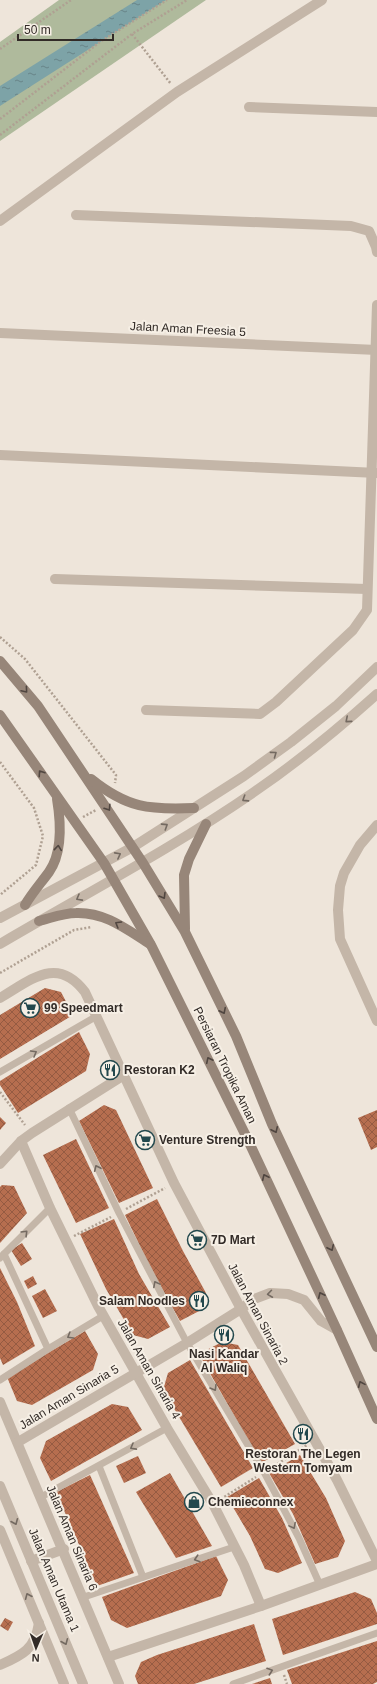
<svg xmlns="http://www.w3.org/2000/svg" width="377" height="1684" viewBox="0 0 377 1684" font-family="Helvetica,sans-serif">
<defs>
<pattern id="water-ripples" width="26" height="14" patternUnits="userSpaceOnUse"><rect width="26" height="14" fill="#7da3a7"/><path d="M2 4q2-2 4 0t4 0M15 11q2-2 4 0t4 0" fill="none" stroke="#678588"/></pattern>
<pattern id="building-cross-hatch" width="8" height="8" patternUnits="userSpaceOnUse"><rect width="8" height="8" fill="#b66e4f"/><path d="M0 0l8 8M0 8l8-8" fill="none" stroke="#955b42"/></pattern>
</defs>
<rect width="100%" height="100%" fill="#eee5da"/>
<!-- green -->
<polygon fill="#afba9c" points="59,0 206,0 0,141 0,42"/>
<!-- water -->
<polygon fill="url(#water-ripples)" points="137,0 166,0 0,106 0,86"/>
<!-- building -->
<g fill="url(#building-cross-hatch)">
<polygon points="45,988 61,992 73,1015 0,1059 0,1015"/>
<polygon points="79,1032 90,1054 86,1071 18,1113 0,1085 0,1081"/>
<polygon points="104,1105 116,1110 153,1188 119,1203 79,1121"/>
<polygon points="377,1110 377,1147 371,1150 358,1118"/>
<polygon points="0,1117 6,1123 0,1130"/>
<polygon points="76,1139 109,1208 76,1223 43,1155"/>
<polygon points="2,1185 14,1186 27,1213 0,1243 0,1187"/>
<polygon points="157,1199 183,1251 206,1293 203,1309 180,1321 150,1267 125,1215"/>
<polygon points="114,1219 139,1274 170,1327 148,1339 133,1335 106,1289 80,1234"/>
<polygon points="22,1243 32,1259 21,1266 11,1250"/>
<polygon points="0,1268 17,1302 35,1346 3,1365 0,1358"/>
<polygon points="33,1276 37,1284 28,1289 24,1281"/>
<polygon points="45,1289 57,1311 43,1318 32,1296"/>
<polygon points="85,1331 98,1354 93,1370 32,1405 17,1401 7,1377"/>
<polygon points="222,1342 238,1345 295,1444 261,1463 199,1354"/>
<polygon points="190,1360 253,1468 221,1487 163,1390 168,1373"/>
<polygon points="112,1404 128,1407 142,1430 51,1481 40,1458 46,1441"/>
<polygon points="300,1455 326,1498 345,1541 338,1557 315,1564 293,1514 269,1473"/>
<polygon points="138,1456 146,1473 124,1483 116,1466"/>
<polygon points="170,1473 212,1546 176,1558 136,1492"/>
<polygon points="90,1475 134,1573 97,1586 56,1492"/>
<polygon points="259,1478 282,1518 302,1563 278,1573 265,1569 250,1536 227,1497"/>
<polygon points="216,1556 228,1580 221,1596 127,1628 111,1620 102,1597"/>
<polygon points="355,1592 371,1599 377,1613 377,1624 283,1655 272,1619"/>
<polygon points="5,1618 13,1622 8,1631 0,1626"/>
<polygon points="254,1624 266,1661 194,1684 138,1684 135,1676 141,1662 157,1655"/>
<polygon points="377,1641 377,1682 373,1684 292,1684 287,1670"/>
<polygon points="270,1678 272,1684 252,1684"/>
</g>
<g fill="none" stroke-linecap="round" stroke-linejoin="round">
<!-- path -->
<g stroke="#afa092" stroke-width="2.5" stroke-dasharray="2 2" stroke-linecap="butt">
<polyline points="132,34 171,84"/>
<polyline points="0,49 71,0"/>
<polyline points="0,119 100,42 167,0"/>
<polyline points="0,135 132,34 187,0"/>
<polyline points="0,637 25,659 116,775 115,783"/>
<polyline points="0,762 34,808 43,836 36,865 0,895"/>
<polyline points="83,817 96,810"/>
<polyline points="0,973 74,930 92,927"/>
<polyline points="0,1092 25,1125"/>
<polyline points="126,1209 165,1188"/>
<polyline points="74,1236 111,1217"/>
<polyline points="271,1468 307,1445"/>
<polyline points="221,1499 256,1477"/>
<polyline points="284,1675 287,1684"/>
</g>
<!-- service -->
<g stroke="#c4b6a8" stroke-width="7">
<polyline points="0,1072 97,1016"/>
<polyline points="69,1108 119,1213 187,1343 264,1472 299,1538 320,1585"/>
<polyline points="4,1254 48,1349"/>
<polyline points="0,1258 50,1208"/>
<polyline points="0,1380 48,1349 103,1316"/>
<polyline points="99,1466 143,1577"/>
<polyline points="41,1497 167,1428"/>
<polyline points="84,1597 234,1547"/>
<polyline points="233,1684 377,1633"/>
</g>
<!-- minor -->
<g stroke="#c4b6a8" stroke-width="10">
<polyline points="249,107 377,112"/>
<polyline points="76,215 351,226 369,231 376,247 377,252"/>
<polyline points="0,221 177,92 322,0"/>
<polyline points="0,333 377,350"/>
<polyline points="0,455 377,473"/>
<polyline points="55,579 367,589"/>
<polyline points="146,710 260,714 276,702 353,630 367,610 377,305"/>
<polyline points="377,825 360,845 344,873 340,886 338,910 340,939 377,1021"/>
<path d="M0,998C31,980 57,955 85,992L174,1183L241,1309L337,1480L377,1561"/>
<polyline points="21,1141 50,1208 98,1306 167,1428 213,1504 244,1565 261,1606"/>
<polyline points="0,1164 21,1141 32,1133 124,1075"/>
<polyline points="0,1402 119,1684"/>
<polyline points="18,1442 187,1343 241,1309 254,1299 270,1293 288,1294 304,1300 321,1321 337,1330"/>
<polyline points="31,1561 64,1549"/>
<polyline points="108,1657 261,1606 377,1564"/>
<path d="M0,1665C23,1655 35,1649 39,1623"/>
</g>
<!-- tertiary -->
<g stroke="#c4b6a8" stroke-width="10">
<polyline points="0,918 133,847 244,776 291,742 336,706 377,667"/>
<path d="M0,944C85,894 173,848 254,792C298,762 338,729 377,694"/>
<polyline points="0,1486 83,1684"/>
<polyline points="0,1530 64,1684"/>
</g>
<!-- secondary -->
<g stroke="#978679" stroke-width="10">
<polyline points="0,661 38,706 143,863 185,932 236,1036 272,1124 377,1347"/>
<polyline points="0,715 104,863 151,945 246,1136 337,1330 377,1419"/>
<path d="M91,779C127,808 149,810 194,808"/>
<path d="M25,905C32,893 41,883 49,872C63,852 61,823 57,799"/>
<path d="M39,921C51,918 64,913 76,913C105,912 126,929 150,944"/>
<polyline points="185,929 184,875 189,859 206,824"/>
</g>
</g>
<!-- one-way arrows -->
<defs><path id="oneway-chevron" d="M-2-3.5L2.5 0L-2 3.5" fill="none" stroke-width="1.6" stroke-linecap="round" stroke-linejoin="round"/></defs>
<g stroke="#504640">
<use href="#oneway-chevron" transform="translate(25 690) rotate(50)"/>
<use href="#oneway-chevron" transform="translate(41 773) rotate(-124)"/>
<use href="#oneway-chevron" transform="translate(108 808) rotate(57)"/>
<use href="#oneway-chevron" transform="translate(58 848) rotate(-84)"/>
<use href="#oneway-chevron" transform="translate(163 896) rotate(59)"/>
<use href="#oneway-chevron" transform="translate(118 924) rotate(-149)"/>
<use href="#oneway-chevron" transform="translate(223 1011) rotate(64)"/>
<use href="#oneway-chevron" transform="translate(209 1060) rotate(-116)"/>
<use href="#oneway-chevron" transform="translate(275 1130) rotate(65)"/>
<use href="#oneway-chevron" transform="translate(265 1177) rotate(-115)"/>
<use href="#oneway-chevron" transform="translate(331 1248) rotate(65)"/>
<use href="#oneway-chevron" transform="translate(321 1295) rotate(-115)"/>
<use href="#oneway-chevron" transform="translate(361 1384) rotate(-114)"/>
</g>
<g stroke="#746a61">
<use href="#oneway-chevron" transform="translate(348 720) rotate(139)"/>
<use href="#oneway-chevron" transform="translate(274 754) rotate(-36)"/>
<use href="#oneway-chevron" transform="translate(245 799) rotate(147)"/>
<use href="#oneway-chevron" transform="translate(165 826) rotate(-33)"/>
<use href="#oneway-chevron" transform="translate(118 855) rotate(-28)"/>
<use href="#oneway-chevron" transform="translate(79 898) rotate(151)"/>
<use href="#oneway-chevron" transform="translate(34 1053) rotate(-30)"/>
<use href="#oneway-chevron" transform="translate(97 1168) rotate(-115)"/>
<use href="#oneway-chevron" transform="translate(25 1233) rotate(-45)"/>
<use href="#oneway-chevron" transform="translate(156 1284) rotate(-118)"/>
<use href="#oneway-chevron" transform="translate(270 1294) rotate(172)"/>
<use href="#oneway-chevron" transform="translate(70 1336) rotate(149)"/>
<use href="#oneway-chevron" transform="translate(214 1388) rotate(59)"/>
<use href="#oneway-chevron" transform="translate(133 1447) rotate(151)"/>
<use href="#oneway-chevron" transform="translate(15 1522) rotate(67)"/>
<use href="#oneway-chevron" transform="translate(293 1526) rotate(62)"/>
<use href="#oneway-chevron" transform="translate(197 1559) rotate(162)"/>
<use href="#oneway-chevron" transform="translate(28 1596) rotate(-113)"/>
<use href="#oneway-chevron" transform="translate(65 1642) rotate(67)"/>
<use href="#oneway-chevron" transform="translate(270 1671) rotate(-19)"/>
</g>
<!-- icons -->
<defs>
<g id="supermarket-ring" transform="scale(1)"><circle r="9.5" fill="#f6efe5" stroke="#22484d" stroke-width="1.5"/><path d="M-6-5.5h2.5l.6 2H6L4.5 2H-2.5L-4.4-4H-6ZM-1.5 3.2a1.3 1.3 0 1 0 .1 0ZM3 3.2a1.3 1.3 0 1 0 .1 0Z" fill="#22484d"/></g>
<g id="restaurant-ring" transform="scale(1)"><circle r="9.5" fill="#f6efe5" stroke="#22484d" stroke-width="1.5"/><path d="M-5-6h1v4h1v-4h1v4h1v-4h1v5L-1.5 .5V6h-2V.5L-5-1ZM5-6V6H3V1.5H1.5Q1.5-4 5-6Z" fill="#22484d"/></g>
<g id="shop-ring" transform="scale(1)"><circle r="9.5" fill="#f6efe5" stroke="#22484d" stroke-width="1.5"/><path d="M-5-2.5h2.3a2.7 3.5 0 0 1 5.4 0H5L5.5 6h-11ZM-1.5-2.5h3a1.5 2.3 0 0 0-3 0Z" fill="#22484d"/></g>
</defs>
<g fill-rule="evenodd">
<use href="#supermarket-ring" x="30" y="1008"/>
<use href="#restaurant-ring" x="110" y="1070"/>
<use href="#supermarket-ring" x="145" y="1140"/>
<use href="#supermarket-ring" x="197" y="1240"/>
<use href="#restaurant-ring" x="199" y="1301"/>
<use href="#restaurant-ring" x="224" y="1335"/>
<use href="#restaurant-ring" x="303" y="1434"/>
<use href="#shop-ring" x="194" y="1502"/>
</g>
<g text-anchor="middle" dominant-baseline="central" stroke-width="4" stroke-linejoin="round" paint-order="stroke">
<!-- street labels -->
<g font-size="12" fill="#322b27" stroke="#f6efe5">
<text transform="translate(188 329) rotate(3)">Jalan Aman Freesia 5</text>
<text transform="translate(225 1065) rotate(64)">Persiaran Tropika Aman</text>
<text transform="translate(258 1314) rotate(62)">Jalan Aman Sinaria 2</text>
<text transform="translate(149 1369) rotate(60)">Jalan Aman Sinaria 4</text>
<text transform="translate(69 1397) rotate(-31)">Jalan Aman Sinaria 5</text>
<text transform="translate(72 1538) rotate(67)">Jalan Aman Sinaria 6</text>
<text transform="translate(54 1580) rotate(67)">Jalan Aman Utama 1</text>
</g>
<!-- poi labels -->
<g font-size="12" font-weight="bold" fill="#322b27" stroke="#f6efe5" text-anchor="start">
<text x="44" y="1008">99 Speedmart</text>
<text x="124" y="1070">Restoran K2</text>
<text x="159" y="1140">Venture Strength</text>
<text x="211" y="1240">7D Mart</text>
<text x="185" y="1301" text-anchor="end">Salam Noodles</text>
<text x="224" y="1354" text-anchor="middle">Nasi Kandar<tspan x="224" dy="14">Al Waliq</tspan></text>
<text x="303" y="1454" text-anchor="middle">Restoran The Legen<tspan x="303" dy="14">Western Tomyam</tspan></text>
<text x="208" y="1502">Chemieconnex</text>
</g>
</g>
<!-- north arrow -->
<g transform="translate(36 1648) rotate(182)" stroke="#f6efe5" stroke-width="3" paint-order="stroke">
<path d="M0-3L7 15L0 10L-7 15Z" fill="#322b27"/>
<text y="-6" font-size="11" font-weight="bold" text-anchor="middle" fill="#322b27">N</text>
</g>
<!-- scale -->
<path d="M18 34v6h95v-6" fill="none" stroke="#322b27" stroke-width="2"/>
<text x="24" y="34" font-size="12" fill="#322b27" stroke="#f6efe5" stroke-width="3" paint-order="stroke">50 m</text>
</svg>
